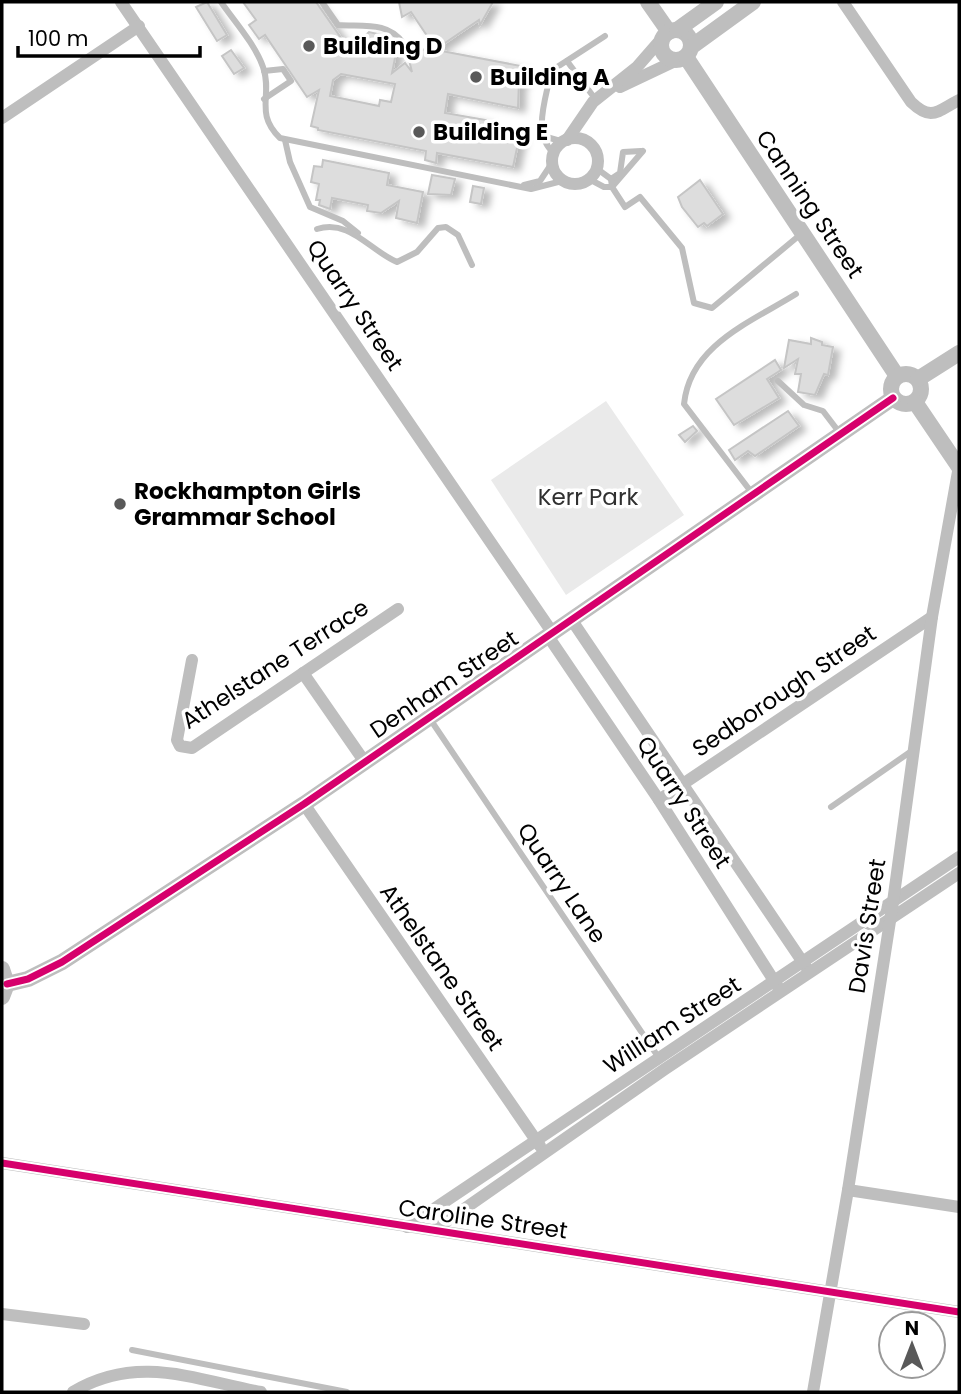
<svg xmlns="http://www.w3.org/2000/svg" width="961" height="1394" viewBox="0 0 961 1394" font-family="Poppins,sans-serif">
<defs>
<filter id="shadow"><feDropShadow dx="7" dy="4" stdDeviation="3.5" flood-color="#0004"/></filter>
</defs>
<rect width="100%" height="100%" fill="#fff"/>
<!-- green -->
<polygon fill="#eaeaea" points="606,401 684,515 566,595 491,480"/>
<!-- building -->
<g fill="#ddd" stroke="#c5c5c5" stroke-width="2" fill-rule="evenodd" filter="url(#shadow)">
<polygon points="207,2 227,35 217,41 196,7"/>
<path d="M243,2H316L346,45L358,42L369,32L387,36L389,46H393L396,53L392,73L405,63L412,72L409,60L426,48L521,66L523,81H519L518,108L448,94L445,113L486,120L485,127L520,134L513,167L437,153L436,163L425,160L426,151L318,130V128L311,126L319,90L307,97L265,35L259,39L249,25L256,20ZM341,74L395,84L391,102L380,100L379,106L330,96L333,80Z"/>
<polygon points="399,2 493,2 480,25 479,20 436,49 411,12 402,17"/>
<polygon points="231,50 244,68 234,74 222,56"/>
<polygon points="323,160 389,173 387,185 423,192 417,223 396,218 399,201 381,213 367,211 368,205 332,198 330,209 319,205 320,200 316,200 319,184 311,182 314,166 322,167"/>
<polygon points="432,175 455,179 451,195 428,194"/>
<polygon points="700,180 723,214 707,226 704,223 698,227 682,207 678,197"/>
<polygon points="473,186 484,188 481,204 470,202"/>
<polygon points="811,338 822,342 822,345 833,347 828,375 824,374 815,395 798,392 801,374 795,374 798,359 784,368 789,340 811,344"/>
<polygon points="775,360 781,370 767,379 779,398 734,425 716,399"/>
<polygon points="788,411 799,426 755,456 748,451 735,460 729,450"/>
<polygon points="693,426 697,431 685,442 679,435"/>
</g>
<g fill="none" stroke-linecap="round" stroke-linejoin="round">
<!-- service -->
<g stroke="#bebebe" stroke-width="6">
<path d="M221,2C234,21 255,44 263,67C273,95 254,113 280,138L531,189L562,181"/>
<path d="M322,2L338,25C362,27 388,21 403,43"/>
<polyline points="567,61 596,100"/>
<polyline points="264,71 283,69 291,81 264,99"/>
<polyline points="543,136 564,142"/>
<polyline points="285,140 290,162 310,207 343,221 358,233"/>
<path d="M554,153C531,134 547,96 551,71L605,36"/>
<polyline points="596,168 611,179 620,173 623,152 641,151"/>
<polyline points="589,179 604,187 612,187 643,151"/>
<polyline points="611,179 612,187 625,207 640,197 682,248 694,303 712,308 801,234"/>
<polyline points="524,185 540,181 552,163"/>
<path d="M317,229C350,219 369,250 397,262L417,252L438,228L446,227L458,235L472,265"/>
<polyline points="778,381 804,405 823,411 839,432"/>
<path d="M752,493L684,404C690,345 751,322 796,294"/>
<polyline points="430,719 659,1058"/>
<polyline points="831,807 913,750"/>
<polyline points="132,1350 347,1392"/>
</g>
<!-- minor -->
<g stroke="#bebebe" stroke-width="12">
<polyline points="121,2 552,632"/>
<path d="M843,2L911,102C932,122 937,111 959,100"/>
<polyline points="620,87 677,60"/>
<polyline points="2,118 139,26"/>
<circle cx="575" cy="161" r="23"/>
<polyline points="567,140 593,102 637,67 664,36"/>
<polyline points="571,619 806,967"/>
<polyline points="548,636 659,800 778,987"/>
<polyline points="192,660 177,740 180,746 192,748 398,609"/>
<polyline points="303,673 364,761"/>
<polyline points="659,800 932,617"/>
<polyline points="304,804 540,1146"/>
<polyline points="2,1163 959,1312"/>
<polyline points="848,1190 959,1207"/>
<polyline points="407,1227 959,857"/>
<polyline points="434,1230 665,1069 959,873"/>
<polyline points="2,1314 84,1324"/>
<path d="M73,1392C137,1354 193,1379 261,1392"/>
<polyline points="813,1392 848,1190 893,902 932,617 959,466"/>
</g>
<!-- tertiary -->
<g stroke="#bebebe" stroke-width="16">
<polyline points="648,2 669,32"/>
<circle cx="676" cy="45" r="15"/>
<polyline points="677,30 716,2"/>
<polyline points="691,47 753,2"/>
<polyline points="686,57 897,376"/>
<circle cx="906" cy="389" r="15"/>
<polyline points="918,379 959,353"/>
<polyline points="915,402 959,467"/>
<polyline points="2,969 7,984 2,997"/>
<polyline points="7,984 28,979 62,962 304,804 893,398"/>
</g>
<!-- cycleway casing -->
<g stroke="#fff" stroke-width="11">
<g id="cycleway">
<polyline points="7,984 28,979 62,962 304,804 893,398"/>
<polyline points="2,1163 959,1312"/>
</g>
</g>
<!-- cycleway -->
<use href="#cycleway" stroke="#d6006c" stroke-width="7"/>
</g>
<!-- markers -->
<g fill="#595959" stroke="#fff" stroke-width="2.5">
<circle cx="309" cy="46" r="7"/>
<circle cx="476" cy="77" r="7"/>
<circle cx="419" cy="132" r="7"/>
<circle cx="120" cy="504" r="7"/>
</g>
<g text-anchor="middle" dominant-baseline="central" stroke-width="7" stroke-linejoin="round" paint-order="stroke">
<!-- poi labels -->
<g font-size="23" font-weight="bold" fill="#000" stroke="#fff" text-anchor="start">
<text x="323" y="46">Building D</text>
<text x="490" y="77">Building A</text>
<text x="433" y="132">Building E</text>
<text x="134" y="491">Rockhampton Girls<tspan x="134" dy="26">Grammar School</tspan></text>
</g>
<!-- street labels -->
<g font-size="23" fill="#000" stroke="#fff">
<text transform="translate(810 204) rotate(56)">Canning Street</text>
<text transform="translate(355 305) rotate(56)">Quarry Street</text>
<text transform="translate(275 664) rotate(-33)">Athelstane Terrace</text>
<text transform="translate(444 684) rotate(-34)">Denham Street</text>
<text transform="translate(784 691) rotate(-34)">Sedborough Street</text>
<text transform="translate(684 802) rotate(57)">Quarry Street</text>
<text transform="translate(562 883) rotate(56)">Quarry Lane</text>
<text transform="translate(867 926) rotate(-81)">Davis Street</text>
<text transform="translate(442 967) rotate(55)">Athelstane Street</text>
<text transform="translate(672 1025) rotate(-33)">William Street</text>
<text transform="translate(483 1219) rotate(8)">Caroline Street</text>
</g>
<!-- park labels -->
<g font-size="23" fill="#303030" stroke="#fff">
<text x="588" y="497">Kerr Park</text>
</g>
</g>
<!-- border -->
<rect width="961" height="1394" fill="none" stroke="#000000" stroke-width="7"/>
<!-- north arrow -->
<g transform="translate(912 1345)"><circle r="33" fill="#ffffff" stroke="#999999" stroke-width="2"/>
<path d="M0-5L12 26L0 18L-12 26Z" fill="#595959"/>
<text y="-10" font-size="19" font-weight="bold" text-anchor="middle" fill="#000000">N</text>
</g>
<!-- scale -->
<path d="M18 46v10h182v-10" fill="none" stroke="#000000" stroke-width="3.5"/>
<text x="28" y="46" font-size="21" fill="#000000" stroke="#ffffff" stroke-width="5" paint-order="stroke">100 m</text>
</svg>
